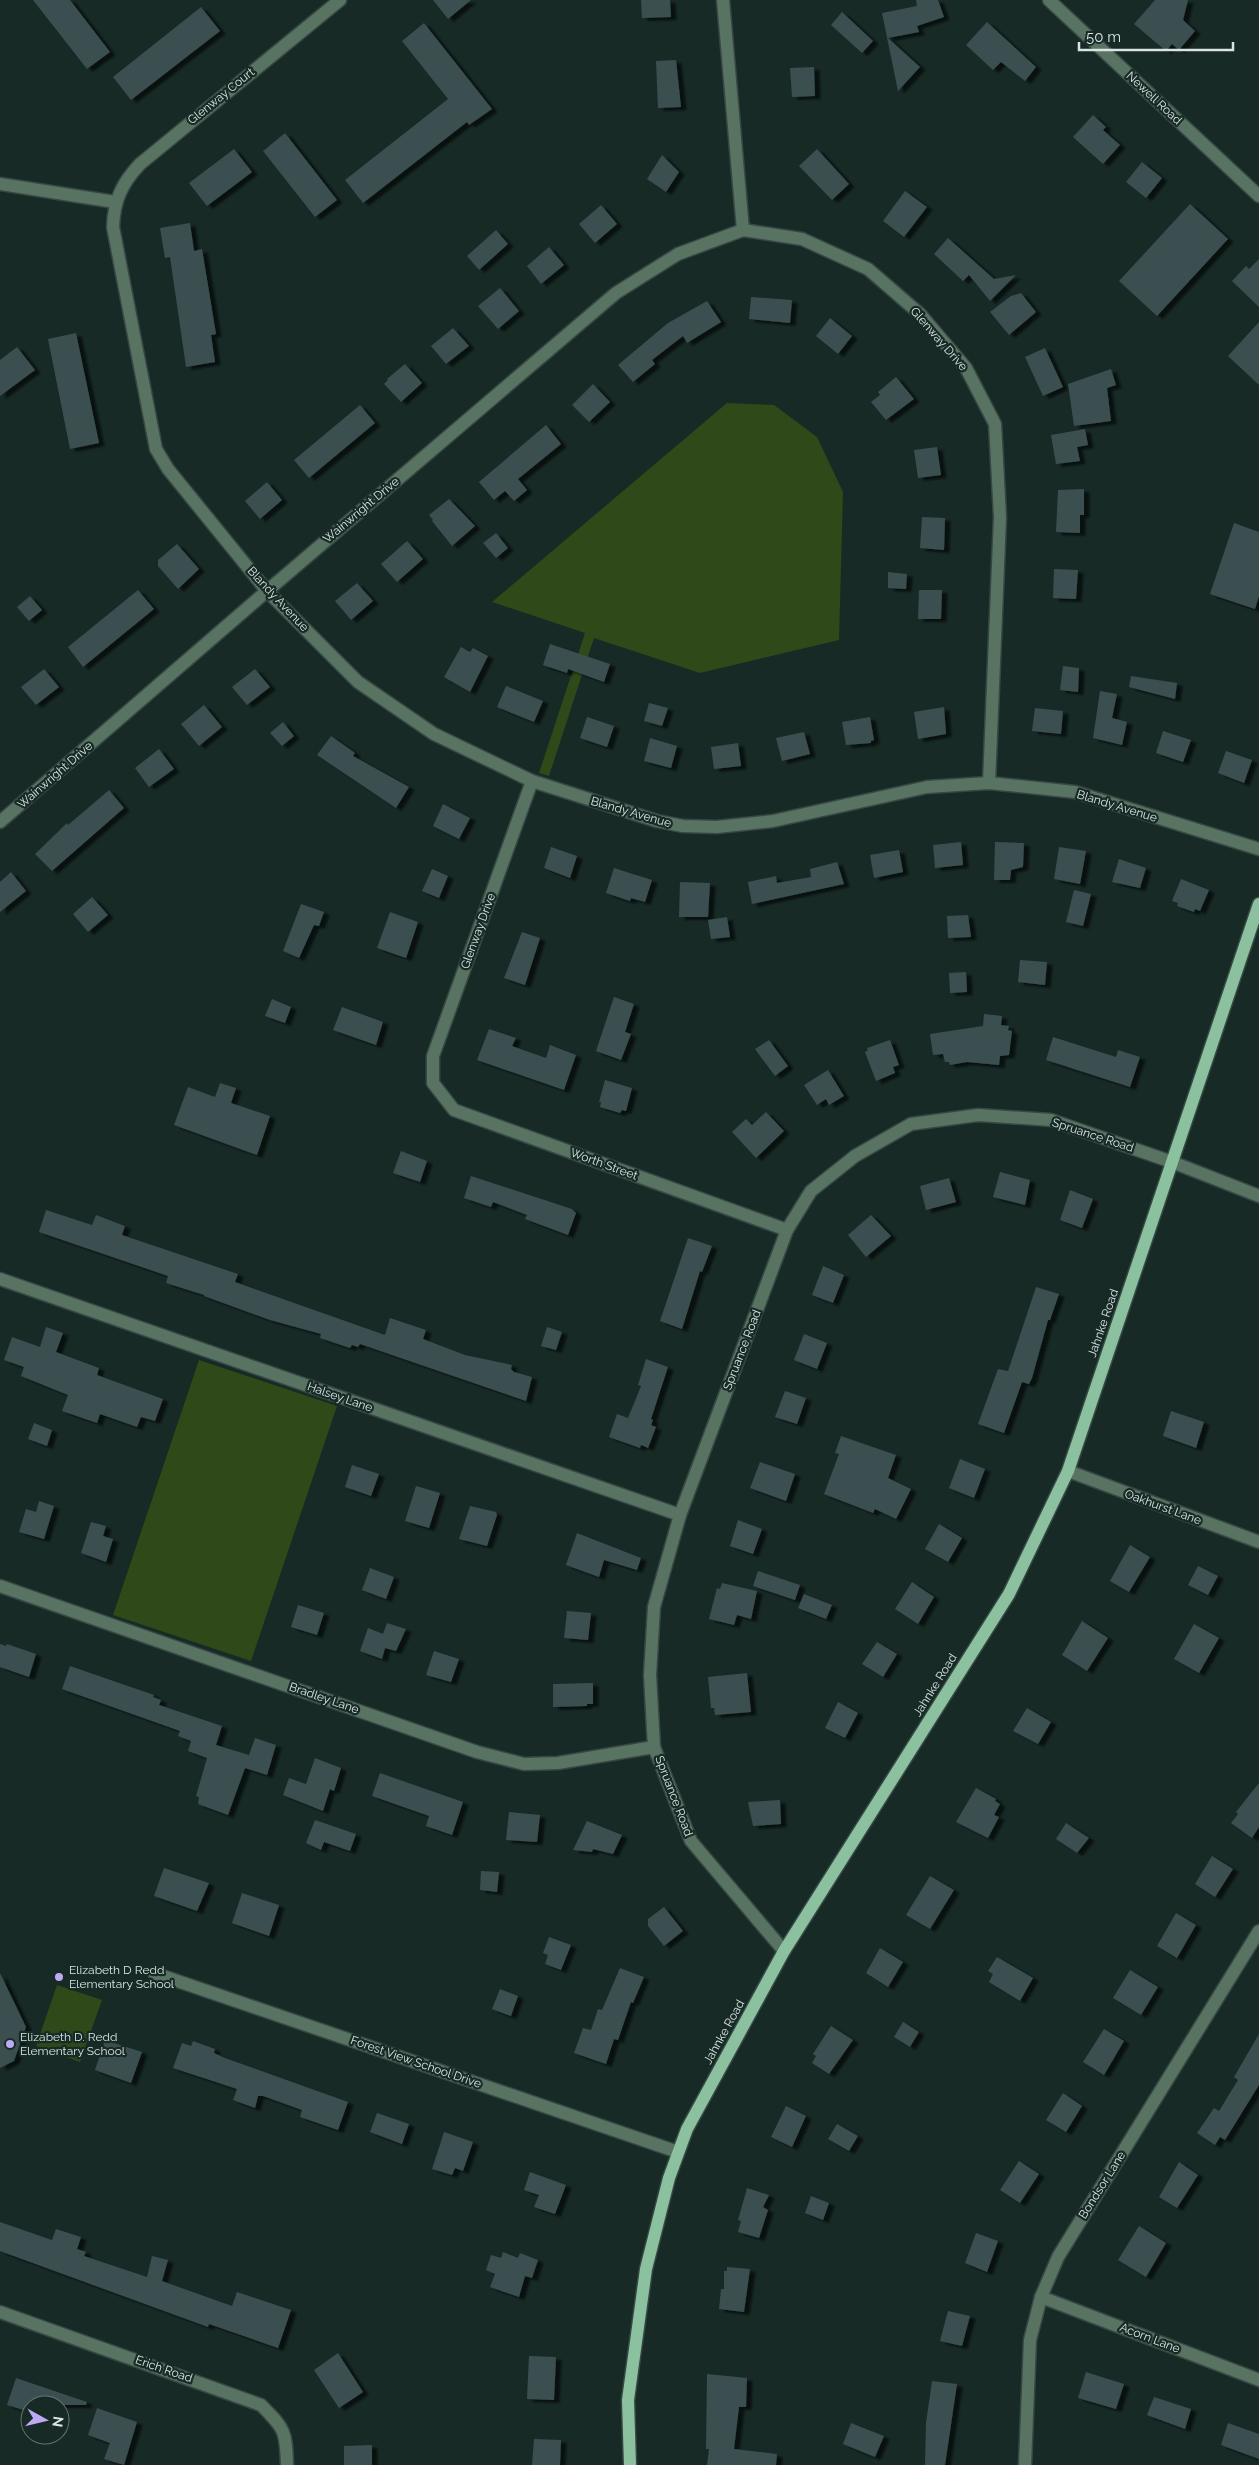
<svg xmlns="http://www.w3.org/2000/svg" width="1259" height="2465" viewBox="0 0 1259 2465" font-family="Raleway,sans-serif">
<defs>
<filter id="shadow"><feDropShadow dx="5.5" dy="3" stdDeviation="1" flood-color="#0009"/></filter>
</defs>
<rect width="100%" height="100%" fill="#172a26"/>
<!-- green -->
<g fill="#2f4918">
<polygon points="727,403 774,405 817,437 843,492 839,640 700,673 594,638 549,776 539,773 585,633 492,602"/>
<polygon points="199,1360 337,1406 251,1661 113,1615"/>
<polygon points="57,1985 102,2000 80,2062 36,2046"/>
</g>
<!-- building -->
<g fill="#3a4f51" filter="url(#shadow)">
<polygon points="33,0 70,0 110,52 87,69"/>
<polygon points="433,0 471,0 448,19"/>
<polygon points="641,0 670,0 671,17 642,18"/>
<polygon points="916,0 938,0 944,17 917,26 919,32 888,38 920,67 898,91 882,13 917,6"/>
<polygon points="1155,0 1188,0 1183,20 1195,31 1179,50 1172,44 1166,51 1134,24"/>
<polygon points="201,7 220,31 131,100 113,77"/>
<polygon points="842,12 873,41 862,53 831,25"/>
<polygon points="987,22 1036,67 1025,81 1001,62 993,70 966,45"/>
<polygon points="424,23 492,109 469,125 467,122 363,203 345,180 448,99 402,41"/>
<polygon points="676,60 681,107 658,108 656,61"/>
<polygon points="814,67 815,96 792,97 790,68"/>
<polygon points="1093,115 1106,127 1103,130 1120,145 1103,164 1073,137"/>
<polygon points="285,133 337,200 315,217 263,151"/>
<polygon points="234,149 252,172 207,206 189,183"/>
<polygon points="817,149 849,184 832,200 799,166"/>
<polygon points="662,155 679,172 666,192 647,179"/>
<polygon points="1142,162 1162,178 1146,198 1126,182"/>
<polygon points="905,191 927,207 904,237 883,221"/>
<polygon points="1190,204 1228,239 1157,316 1119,281"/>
<polygon points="601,205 617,224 595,243 579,224"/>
<polygon points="190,223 194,251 202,249 216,334 211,335 215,362 186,367 170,257 165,258 160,228"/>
<polygon points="496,230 508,244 479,270 467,256"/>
<polygon points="948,238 994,279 1016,275 990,301 969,275 963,281 934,254"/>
<polygon points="549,247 564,265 541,284 527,266"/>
<polygon points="1259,259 1259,307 1232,281 1246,266 1249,269"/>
<polygon points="500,288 519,311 498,329 478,306"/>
<polygon points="1021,293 1036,312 1009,335 990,312 1011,296"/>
<polygon points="751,297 792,300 790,323 749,319"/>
<polygon points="707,301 721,322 687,343 683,336 652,360 655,364 633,382 618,365 668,323"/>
<polygon points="830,318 852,336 838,354 816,336"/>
<polygon points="1259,322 1259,385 1228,356"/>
<polygon points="453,328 469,346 446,364 431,346"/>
<polygon points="76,333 99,443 70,449 48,339"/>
<polygon points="17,347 35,370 0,396 0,360"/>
<polygon points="1045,348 1063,387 1043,396 1025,357"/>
<polygon points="405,364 422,383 401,402 384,384 388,380 387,379"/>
<polygon points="1111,369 1116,385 1107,388 1111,421 1074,426 1068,384"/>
<polygon points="896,377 914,399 886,420 871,402 880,395 878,392"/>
<polygon points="593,384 610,402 589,422 572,405"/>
<polygon points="360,405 375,423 309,478 294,460"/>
<polygon points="546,425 561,444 518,479 527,490 514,501 505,491 494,500 479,482"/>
<polygon points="1085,429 1088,445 1077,447 1080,461 1056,464 1051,435"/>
<polygon points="937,447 941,475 918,478 914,450"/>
<polygon points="267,482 282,500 260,519 245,501"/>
<polygon points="1084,489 1084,515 1080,515 1080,533 1056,532 1058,490"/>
<polygon points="449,499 475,526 452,546 432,521 433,520 429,515"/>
<polygon points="922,517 945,518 944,550 920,548"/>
<polygon points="1234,523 1259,532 1259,596 1255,609 1210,594"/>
<polygon points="496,533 508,548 496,558 483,543"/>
<polygon points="407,541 423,559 397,582 381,564"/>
<polygon points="177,544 199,569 178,589 158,566 158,560"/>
<polygon points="1054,569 1078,570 1076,599 1053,598"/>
<polygon points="888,572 907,574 906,589 888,588"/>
<polygon points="357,583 373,601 351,620 335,601"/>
<polygon points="138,590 154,609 83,667 68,647"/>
<polygon points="919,590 942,590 941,619 918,619"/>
<polygon points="30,596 42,610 29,621 17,607"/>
<polygon points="550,644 610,664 604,682 568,669 567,673 543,665"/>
<polygon points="461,647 470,652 473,648 488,656 470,692 444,677"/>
<polygon points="1063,666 1079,668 1078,692 1060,690"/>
<polygon points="44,669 59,687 36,705 21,687"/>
<polygon points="255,669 270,687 247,705 232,687"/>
<polygon points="1131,676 1177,683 1175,699 1129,687"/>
<polygon points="506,686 543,701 534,722 497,707"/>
<polygon points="1100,691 1117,694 1112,718 1127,722 1122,745 1093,738"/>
<polygon points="649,703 668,708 662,726 644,721"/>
<polygon points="204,705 222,727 199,746 181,724"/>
<polygon points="944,707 946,734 918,739 914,712"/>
<polygon points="1035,708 1063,711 1061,734 1032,731"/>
<polygon points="587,717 614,726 607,747 580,738"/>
<polygon points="870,717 874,740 871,741 871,743 846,745 842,722"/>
<polygon points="283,722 294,736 282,746 270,733"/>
<polygon points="1163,731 1191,740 1183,762 1156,753"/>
<polygon points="804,732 810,754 782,761 776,738"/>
<polygon points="331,736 355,753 353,756 409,787 396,808 317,755"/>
<polygon points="650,738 677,746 671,768 644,761"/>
<polygon points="738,743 741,766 714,769 711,747"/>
<polygon points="159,749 174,769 149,787 135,768"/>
<polygon points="1226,751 1252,760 1244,783 1218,773"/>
<polygon points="109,790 124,808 52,871 35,854 67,823 68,825"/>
<polygon points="443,804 470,818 459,839 433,826"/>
<polygon points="961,842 963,865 935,868 933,845"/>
<polygon points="995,842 1024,843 1023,867 1011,870 1010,880 994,880"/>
<polygon points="551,847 577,856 570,878 544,868"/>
<polygon points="1059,847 1086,851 1080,884 1054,879"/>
<polygon points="899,850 903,872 874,878 870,855"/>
<polygon points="1119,859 1146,868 1140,888 1112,882"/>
<polygon points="837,862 844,884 752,904 748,882 776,876 777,883 811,877 810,869"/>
<polygon points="614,868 652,880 645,902 631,898 630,901 606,893"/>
<polygon points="432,869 448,876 439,898 422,891"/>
<polygon points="11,872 26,891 0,912 0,882"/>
<polygon points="1181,879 1209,890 1200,911 1195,909 1194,912 1177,906 1178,903 1172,901"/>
<polygon points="680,882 710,883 708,917 679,917"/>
<polygon points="1074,890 1091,894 1083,926 1066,922"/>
<polygon points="92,897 108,915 88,932 73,914"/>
<polygon points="301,904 324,912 319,926 314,925 299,958 283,951"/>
<polygon points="390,912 418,922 406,958 377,948"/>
<polygon points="968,915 971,937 948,938 947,916"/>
<polygon points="727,917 730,937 711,939 708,920"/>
<polygon points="522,932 540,938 525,985 504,978"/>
<polygon points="1020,960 1047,962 1045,985 1018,982"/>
<polygon points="966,972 967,992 950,993 949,973"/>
<polygon points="614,997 634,1004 625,1032 631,1034 621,1060 596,1051"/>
<polygon points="272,999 291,1007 285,1023 265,1016"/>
<polygon points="342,1007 383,1022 376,1045 333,1030"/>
<polygon points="984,1014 1002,1016 1001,1025 1009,1026 1008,1030 1012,1031 1009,1055 1000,1056 999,1065 967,1062 950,1065 949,1062 945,1062 943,1054 933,1055 930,1034 983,1026"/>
<polygon points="489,1029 516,1038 512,1046 546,1058 550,1045 576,1055 564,1090 477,1060"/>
<polygon points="1053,1037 1116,1057 1118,1050 1140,1057 1130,1087 1046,1060"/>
<polygon points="769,1040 788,1066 775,1076 755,1049"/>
<polygon points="890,1040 899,1065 893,1067 895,1073 876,1081 865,1052 868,1050 867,1048"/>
<polygon points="828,1070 844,1096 829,1105 826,1099 817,1105 804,1085"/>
<polygon points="605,1080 632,1088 626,1111 622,1110 620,1113 600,1107 601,1102 599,1102"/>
<polygon points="220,1083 236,1088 231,1103 270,1116 257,1155 174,1125 188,1087 215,1097"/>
<polygon points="766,1112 784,1131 756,1158 732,1132 746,1119 752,1125"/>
<polygon points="401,1151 427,1161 420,1182 393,1173"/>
<polygon points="1000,1172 1030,1180 1025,1205 993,1197"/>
<polygon points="471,1176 572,1209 576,1213 568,1235 525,1219 527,1215 493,1202 491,1207 464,1198"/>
<polygon points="949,1178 956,1202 926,1210 920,1186"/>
<polygon points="1070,1190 1093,1199 1082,1228 1060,1220"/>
<polygon points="46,1210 92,1225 96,1215 125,1226 122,1235 238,1274 235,1282 385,1335 390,1318 426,1330 423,1339 465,1355 512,1365 511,1369 514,1372 532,1377 526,1401 360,1344 358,1347 352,1345 350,1348 320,1338 321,1334 270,1320 204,1296 204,1295 166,1283 168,1276 39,1232"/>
<polygon points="871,1215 891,1236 866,1257 848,1235"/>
<polygon points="688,1238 712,1246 702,1272 700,1271 682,1329 660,1321"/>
<polygon points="823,1266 844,1275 833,1303 812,1295"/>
<polygon points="1036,1287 1059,1294 1050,1320 1048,1320 1032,1378 1029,1384 1022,1382 1004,1433 978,1424 998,1369 1008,1371"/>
<polygon points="46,1327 63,1333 56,1352 99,1368 97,1375 163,1399 155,1421 141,1417 137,1427 100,1414 97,1423 62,1411 68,1395 21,1376 24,1367 4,1360 12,1337 40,1347"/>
<polygon points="547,1327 562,1332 556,1350 541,1346"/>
<polygon points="804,1334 827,1343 817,1369 794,1360"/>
<polygon points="646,1359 668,1367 651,1419 653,1420 651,1425 656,1427 648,1448 641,1445 640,1448 609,1437 617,1414 628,1418 641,1386 638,1385"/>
<polygon points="785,1391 806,1398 797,1424 775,1417"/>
<polygon points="1171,1411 1204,1422 1196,1448 1163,1436"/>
<polygon points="34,1423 52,1430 47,1446 28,1439"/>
<polygon points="841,1436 896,1455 888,1478 911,1489 896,1519 875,1509 873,1513 824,1494 839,1454 835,1453"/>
<polygon points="960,1459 985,1469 974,1498 949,1488"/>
<polygon points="760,1462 795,1474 786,1501 750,1488"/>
<polygon points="352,1465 379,1474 371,1496 345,1487"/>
<polygon points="416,1486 440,1493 429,1528 405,1521"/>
<polygon points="39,1501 54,1506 44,1539 19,1532 26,1509 36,1512"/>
<polygon points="470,1506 496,1512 497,1515 487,1546 459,1539"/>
<polygon points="738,1520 762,1529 753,1554 730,1546"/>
<polygon points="91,1522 106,1526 103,1536 113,1539 106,1562 81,1553"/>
<polygon points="939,1524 962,1538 948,1562 925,1549"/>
<polygon points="577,1533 641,1558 637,1570 604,1560 599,1577 566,1565"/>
<polygon points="1130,1545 1150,1557 1129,1592 1110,1581"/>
<polygon points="1198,1566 1218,1576 1208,1595 1188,1585"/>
<polygon points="370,1568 394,1577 386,1599 362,1590"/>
<polygon points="758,1571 800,1585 795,1600 753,1586"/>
<polygon points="912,1582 934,1597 918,1624 895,1609"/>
<polygon points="722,1583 757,1591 751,1619 737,1615 734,1625 709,1619 717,1588 720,1589"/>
<polygon points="804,1594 832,1605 826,1619 798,1608"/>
<polygon points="298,1605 324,1613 317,1635 291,1627"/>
<polygon points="567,1611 591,1613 588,1640 564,1638"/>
<polygon points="1082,1621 1108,1638 1087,1671 1062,1655"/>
<polygon points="387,1623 406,1629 396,1651 385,1648 382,1659 360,1651 368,1628 383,1634"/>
<polygon points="1194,1624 1219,1638 1199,1673 1174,1659"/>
<polygon points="877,1642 897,1654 883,1677 862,1664"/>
<polygon points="0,1644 6,1646 7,1644 36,1654 29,1677 0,1667"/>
<polygon points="434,1651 459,1659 451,1682 426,1675"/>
<polygon points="70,1666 154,1695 153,1697 161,1700 159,1705 222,1726 216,1745 249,1755 255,1738 276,1745 267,1775 245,1768 228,1815 198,1804 199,1797 196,1796 207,1758 188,1751 191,1741 178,1736 180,1731 62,1689"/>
<polygon points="747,1673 751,1712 715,1715 714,1708 711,1708 708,1677"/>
<polygon points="593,1683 593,1704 587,1704 587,1706 553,1707 553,1684"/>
<polygon points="838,1702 858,1713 845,1738 825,1728"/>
<polygon points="1027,1708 1051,1722 1038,1744 1013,1731"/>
<polygon points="315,1758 341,1768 334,1791 330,1789 323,1811 283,1795 289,1778 306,1784"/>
<polygon points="380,1773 463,1802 452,1835 426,1826 429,1816 372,1796"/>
<polygon points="1259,1783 1259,1827 1252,1838 1231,1823 1238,1814 1236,1812"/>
<polygon points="976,1788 996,1799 995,1801 1000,1804 994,1815 999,1817 988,1838 956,1822"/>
<polygon points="780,1800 781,1824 753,1826 748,1802"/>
<polygon points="509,1812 540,1815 537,1842 506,1840"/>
<polygon points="315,1820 356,1834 350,1851 324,1842 321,1850 306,1843"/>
<polygon points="587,1821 622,1835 613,1854 593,1849 592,1852 573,1850"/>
<polygon points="1066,1823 1089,1838 1077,1853 1056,1839"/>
<polygon points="1212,1856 1233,1869 1215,1897 1195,1884"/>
<polygon points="164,1868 209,1883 197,1911 154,1896"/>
<polygon points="481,1871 499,1872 497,1892 480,1890"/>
<polygon points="930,1876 954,1890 930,1929 906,1915"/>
<polygon points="242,1893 279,1905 269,1936 232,1923"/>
<polygon points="664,1907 683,1931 664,1946 648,1926 648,1919"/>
<polygon points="1176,1913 1196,1925 1177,1958 1157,1946"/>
<polygon points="549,1937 571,1945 561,1970 545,1964 548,1955 543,1953"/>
<polygon points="880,1948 903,1962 888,1987 866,1973"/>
<polygon points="997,1957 1033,1978 1020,2001 989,1982 993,1974 988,1971"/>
<polygon points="620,1968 644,1977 633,2003 631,2002 618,2040 614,2039 606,2064 574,2053 583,2028 591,2030 598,2009 602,2010"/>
<polygon points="1130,1970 1158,1987 1141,2015 1113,1998"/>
<polygon points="0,1973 26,2027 14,2061 0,2068"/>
<polygon points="500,1989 518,1996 511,2016 492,2009"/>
<polygon points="903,2022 919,2032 910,2047 894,2037"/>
<polygon points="831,2026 853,2040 829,2074 812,2063 816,2056 813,2054"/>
<polygon points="1104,2029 1124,2041 1104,2075 1083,2062"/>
<polygon points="1259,2034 1259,2085 1225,2140 1220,2137 1215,2145 1197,2133 1214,2108 1219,2111 1238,2080 1234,2077"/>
<polygon points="105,2040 142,2052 131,2083 95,2070"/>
<polygon points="193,2041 215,2049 214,2053 225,2058 348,2102 338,2130 300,2117 302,2110 263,2096 258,2096 255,2108 233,2100 237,2089 173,2068 182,2043 191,2046"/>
<polygon points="1063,2093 1082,2106 1066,2132 1046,2120"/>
<polygon points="786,2106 806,2116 792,2147 771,2137"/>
<polygon points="377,2113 409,2124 402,2144 370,2132"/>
<polygon points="837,2124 858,2136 849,2151 828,2139"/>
<polygon points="444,2132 473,2142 463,2171 455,2168 452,2175 432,2169"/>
<polygon points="1019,2161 1039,2174 1020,2203 1000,2190"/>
<polygon points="1179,2162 1198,2175 1177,2208 1159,2197"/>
<polygon points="530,2172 566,2185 555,2214 534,2207 539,2195 524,2190"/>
<polygon points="747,2188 769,2195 763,2207 768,2210 759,2238 738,2232 741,2221 738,2220"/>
<polygon points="811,2196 829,2203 823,2220 805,2213"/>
<polygon points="0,2222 52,2240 56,2229 81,2237 77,2249 86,2252 84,2256 147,2277 152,2256 168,2260 162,2281 232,2306 237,2292 291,2310 278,2348 209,2324 208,2327 0,2251"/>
<polygon points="1139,2226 1166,2243 1146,2277 1118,2260"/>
<polygon points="976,2233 998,2241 987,2272 965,2263"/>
<polygon points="503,2252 518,2258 520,2253 538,2260 532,2278 525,2276 519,2297 490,2287 495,2274 486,2270 491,2255 501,2258"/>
<polygon points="727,2267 750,2269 744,2312 719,2309 721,2289 724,2289 724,2271 727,2271"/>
<polygon points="948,2311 970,2316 962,2346 940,2341"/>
<polygon points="338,2353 363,2392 339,2408 314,2370"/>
<polygon points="529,2356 556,2357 554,2400 527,2399"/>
<polygon points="1086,2372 1124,2384 1116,2409 1078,2398"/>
<polygon points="707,2374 747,2378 746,2407 739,2407 734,2449 777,2454 776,2465 707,2465 709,2449 706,2449"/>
<polygon points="16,2378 87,2402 86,2405 30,2405 30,2412 7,2405"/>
<polygon points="932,2381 957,2384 945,2465 925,2465 926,2423"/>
<polygon points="1154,2397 1191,2409 1185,2429 1147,2415"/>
<polygon points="97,2408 137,2422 124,2465 104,2459 110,2443 88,2435"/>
<polygon points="851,2423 884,2436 875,2457 843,2444"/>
<polygon points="1228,2423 1259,2434 1259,2459 1221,2445"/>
<polygon points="534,2439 561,2440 560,2465 532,2465"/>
<polygon points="372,2445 372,2465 344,2465 344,2446"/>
</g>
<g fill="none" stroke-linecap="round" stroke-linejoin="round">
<!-- minor casing -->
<g stroke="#364844" stroke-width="15">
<g id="minor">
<path d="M340,0L140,164C122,183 114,200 113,227L156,449L168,469L267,591L358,682L434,734L532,781L657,821L683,826L717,827L773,821L927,787L989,783L1075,792L1259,849"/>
<polyline points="723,0 743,230 802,239 868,269 920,314 966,368 995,424 1000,517 989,783"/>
<polyline points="1049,0 1259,196"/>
<polyline points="0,184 115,202"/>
<polyline points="532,781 433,1056 433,1083 454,1110 787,1230"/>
<polyline points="0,822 267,591 616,293 678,254 743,230"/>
<polyline points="0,1279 680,1515"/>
<polyline points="1068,1471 1259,1542"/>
<polyline points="0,1586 477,1752 524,1764 558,1763 654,1747"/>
<polyline points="784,1951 691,1841 654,1747 650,1675 654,1607 680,1515 787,1230 811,1191 855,1156 911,1124 978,1115 1051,1120 1172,1162 1259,1196"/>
<polyline points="154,1973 678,2152"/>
<polyline points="1041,2297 1259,2380"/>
<path d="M0,2312L261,2405C285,2429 286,2431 287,2465"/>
<polyline points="1025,2465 1030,2340 1041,2297 1058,2257 1259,1931"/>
</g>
</g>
<!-- major casing -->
<g stroke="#364844" stroke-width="15">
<polyline id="major" points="630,2465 628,2400 646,2269 669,2178 687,2129 784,1951 1009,1594 1068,1471 1259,904"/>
</g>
<!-- minor -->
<use href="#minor" stroke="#597362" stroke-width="12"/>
<!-- major -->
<use href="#major" stroke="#8bc19f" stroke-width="12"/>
</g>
<!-- markers -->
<g fill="#bea9f4" stroke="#172a26" stroke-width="2">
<circle cx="59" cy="1977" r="5"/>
<circle cx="10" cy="2044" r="5"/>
</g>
<g text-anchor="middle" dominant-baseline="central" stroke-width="4.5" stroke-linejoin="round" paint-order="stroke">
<!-- street labels -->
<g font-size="12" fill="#d9e5e2" stroke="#172a26">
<text transform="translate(221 96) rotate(-39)">Glenway Court</text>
<text transform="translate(1154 98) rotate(43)">Newell Road</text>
<text transform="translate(939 339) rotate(49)">Glenway Drive</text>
<text transform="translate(361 510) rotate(-40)">Wainwright Drive</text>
<text transform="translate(278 599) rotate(47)">Blandy Avenue</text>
<text transform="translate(55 775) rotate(-41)">Wainwright Drive</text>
<text transform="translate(1117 806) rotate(17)">Blandy Avenue</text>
<text transform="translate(631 812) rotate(16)">Blandy Avenue</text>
<text transform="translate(478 931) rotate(-70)">Glenway Drive</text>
<text transform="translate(1093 1135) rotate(18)">Spruance Road</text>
<text transform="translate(604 1164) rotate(20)">Worth Street</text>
<text transform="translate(1103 1323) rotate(-71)">Jahnke Road</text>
<text transform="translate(742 1350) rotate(-69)">Spruance Road</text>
<text transform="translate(340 1397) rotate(19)">Halsey Lane</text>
<text transform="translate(1163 1507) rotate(20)">Oakhurst Lane</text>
<text transform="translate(935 1685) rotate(-58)">Jahnke Road</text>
<text transform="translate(324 1698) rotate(19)">Bradley Lane</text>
<text transform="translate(674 1796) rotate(69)">Spruance Road</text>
<text transform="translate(724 2032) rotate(-61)">Jahnke Road</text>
<text transform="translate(416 2062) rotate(19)">Forest View School Drive</text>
<text transform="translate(1102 2185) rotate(-58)">Bondsor Lane</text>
<text transform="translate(1150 2338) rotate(21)">Acorn Lane</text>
<text transform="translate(164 2369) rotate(19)">Erich Road</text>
</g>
<!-- poi labels -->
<g font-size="12" fill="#d9e5e2" stroke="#172a26" text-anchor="start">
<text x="69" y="1970">Elizabeth D Redd<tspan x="69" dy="14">Elementary School</tspan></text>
<text x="20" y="2037">Elizabeth D. Redd<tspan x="20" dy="14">Elementary School</tspan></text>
</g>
</g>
<!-- north arrow -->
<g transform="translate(45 2420) rotate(98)"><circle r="24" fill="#172a26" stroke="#657571"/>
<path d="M0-4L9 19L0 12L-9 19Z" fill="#bea9f4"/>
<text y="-8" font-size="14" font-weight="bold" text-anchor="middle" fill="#d9e5e2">N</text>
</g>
<!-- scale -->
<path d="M1079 42v8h154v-8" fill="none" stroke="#d9e5e2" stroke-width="2.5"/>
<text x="1086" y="42" font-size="15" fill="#d9e5e2" stroke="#172a26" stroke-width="4" paint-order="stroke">50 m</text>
</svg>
